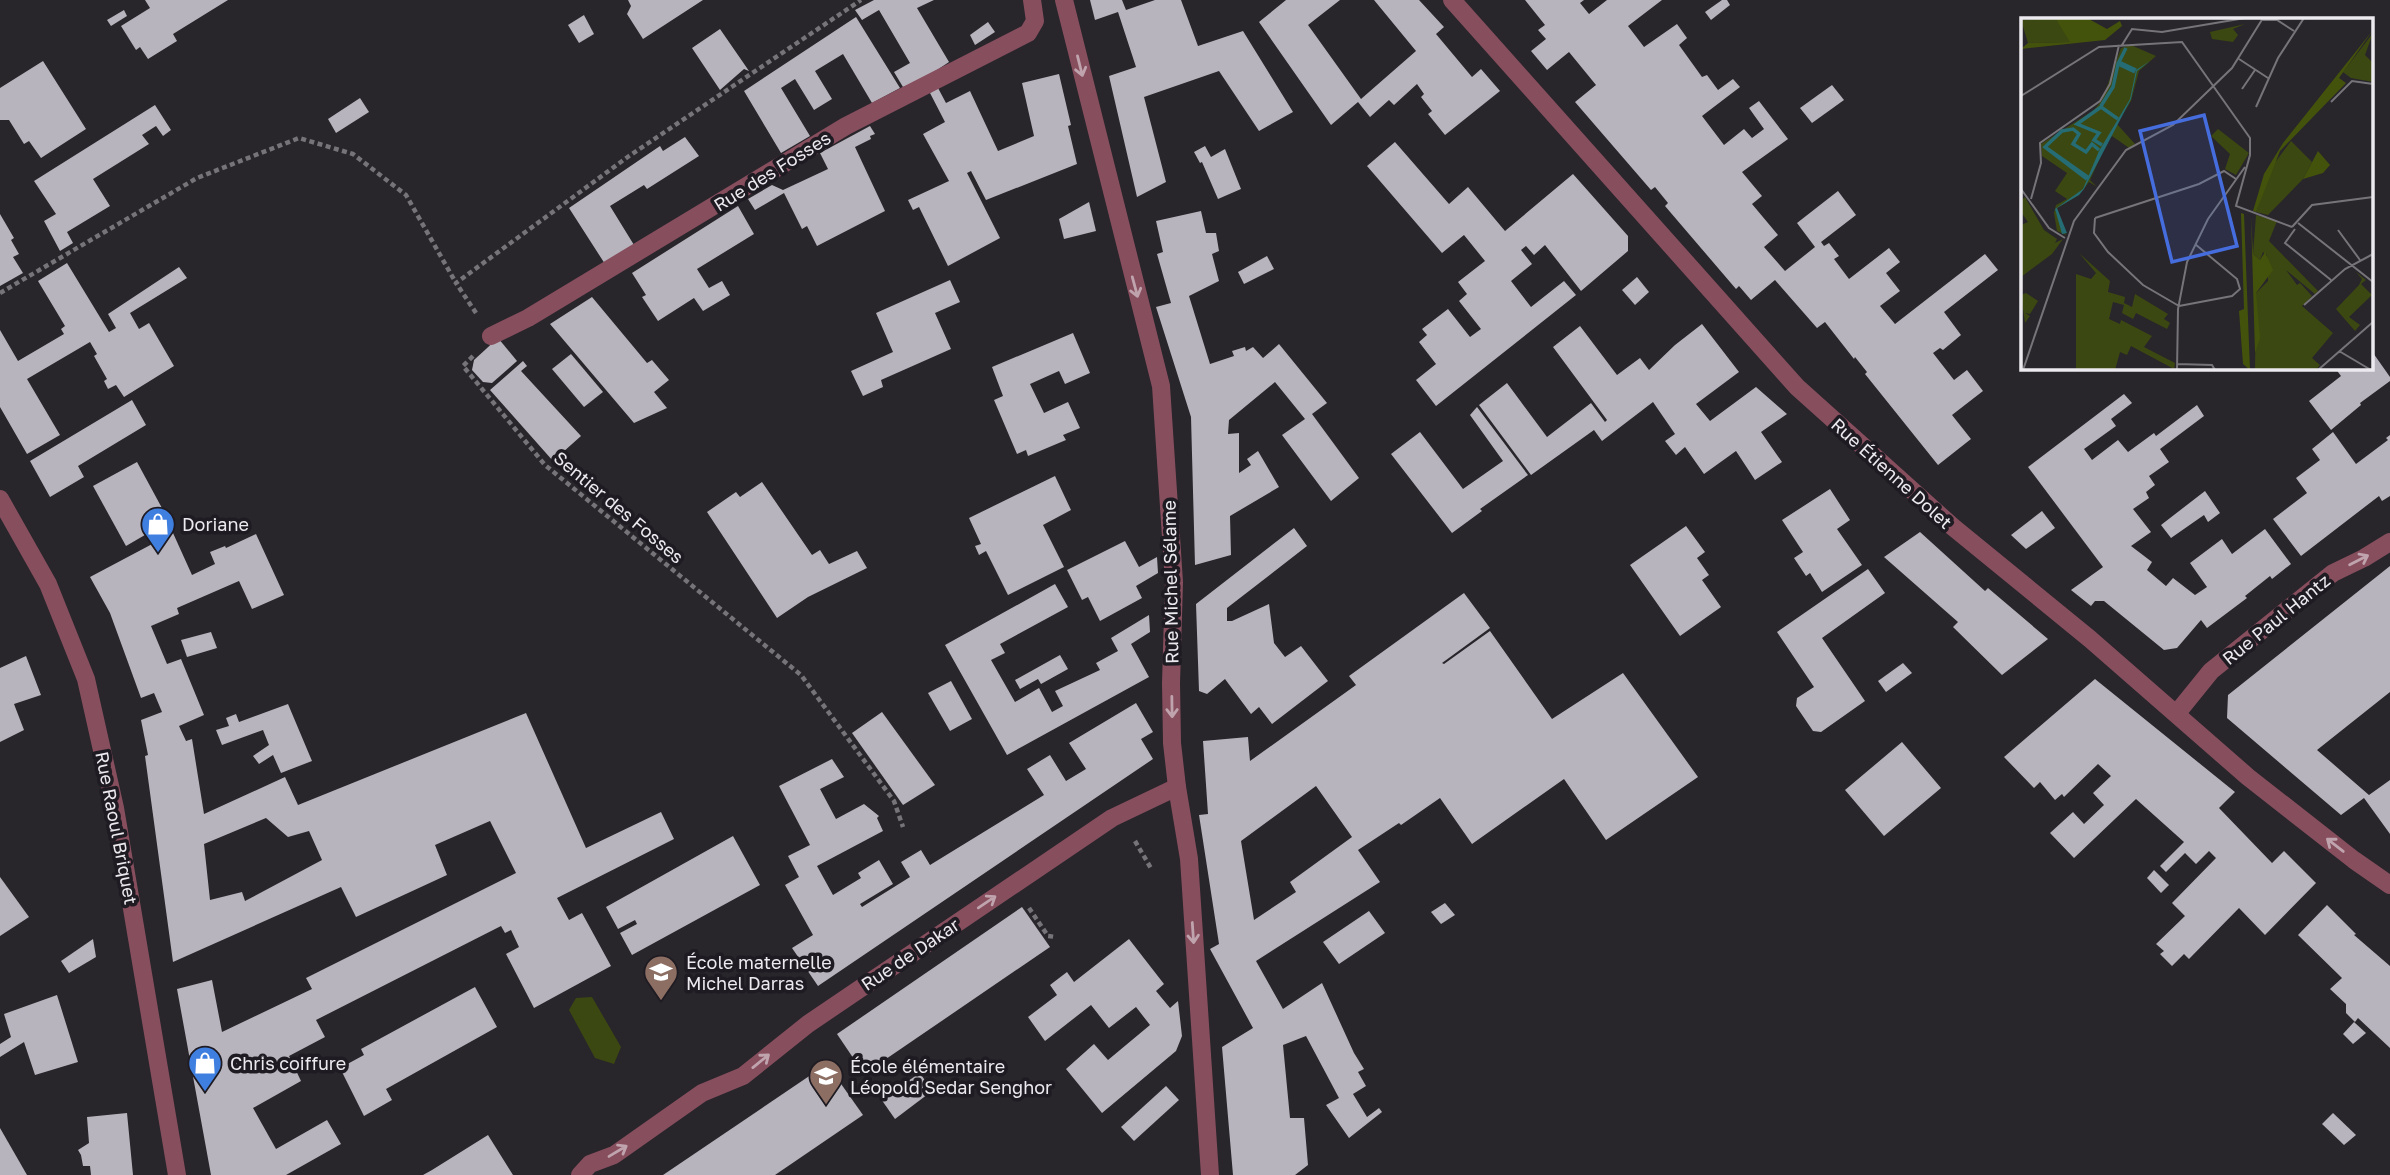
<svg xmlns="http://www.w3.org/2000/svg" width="2390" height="1175" viewBox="0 0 2390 1175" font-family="'Golos Text',sans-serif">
<rect width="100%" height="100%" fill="#28252b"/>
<!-- green -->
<polygon fill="#3c4811" points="592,997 621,1047 614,1064 595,1058 569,1010 576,998"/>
<!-- building -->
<g fill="#b8b4bd" fill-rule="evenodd">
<polygon points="145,0 228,0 173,34 177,41 148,59 140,47 136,50 121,26 150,8"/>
<polygon points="628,0 703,0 643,39 627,14 631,6"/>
<polygon points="874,0 934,0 917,8 949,62 922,80 903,87 894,72 910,63 879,10 862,20 855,10"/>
<polygon points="1090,0 1122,0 1126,10 1155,0 1181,0 1198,46 1243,31 1293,112 1259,131 1219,71 1144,97 1166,182 1137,197 1109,76 1136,67 1118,12 1095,20"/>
<polygon points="1286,0 1340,0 1308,25 1361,99 1416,51 1374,0 1419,0 1444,27 1436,34 1472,77 1481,69 1500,91 1445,135 1428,114 1432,111 1421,97 1424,94 1417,84 1394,105 1389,100 1370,117 1358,102 1331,125 1259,22"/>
<polygon points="1525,0 1584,0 1580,3 1589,14 1607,0 1662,0 1628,26 1644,47 1677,24 1687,38 1679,45 1702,77 1707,75 1718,90 1733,79 1740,87 1702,116 1724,145 1744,129 1752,138 1764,129 1749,108 1759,101 1788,139 1742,172 1762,196 1752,204 1778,235 1764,247 1785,271 1815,247 1797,223 1838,191 1856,215 1821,242 1824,246 1829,243 1839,256 1834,259 1849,279 1889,248 1900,262 1886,273 1900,291 1880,306 1895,324 1985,254 1998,270 1944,312 1961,335 1943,350 1940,348 1933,353 1954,380 1967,370 1983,391 1952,415 1971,439 1938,465 1865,374 1867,372 1855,357 1854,359 1825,322 1817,328 1775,280 1751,300 1739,286 1736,289 1665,206 1668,203 1655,187 1651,190 1575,102 1596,85 1569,52 1547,70 1531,51 1546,39 1538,30 1545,25"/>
<polygon points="1722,0 1727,0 1730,5 1711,20 1705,12"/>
<polygon points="124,10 127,16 111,26 107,20"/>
<polygon points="584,15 594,34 579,43 568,25"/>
<polygon points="856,17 900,88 872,103 843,54 815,71 832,99 814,110 795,79 781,88 810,136 781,153 744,91"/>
<polygon points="988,22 995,32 975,45 970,35"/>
<polygon points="720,29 749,71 744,69 720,90 692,48"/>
<polygon points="43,61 86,129 41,158 29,141 24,144 9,120 0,120 0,88"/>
<polygon points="1059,74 1071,125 1068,126 1077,164 986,200 971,171 967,173 1000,238 948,266 919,207 913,210 908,200 949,181 923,134 945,122 930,93 938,88 946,103 970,91 998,151 1034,136 1022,83"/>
<polygon points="1832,85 1844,100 1812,123 1800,108"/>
<polygon points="360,98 369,112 336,133 328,119"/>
<polygon points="155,105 171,130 163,136 156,126 142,135 149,144 93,179 110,206 67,232 73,243 60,251 44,221 56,214 34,181"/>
<polygon points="870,126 875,134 870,136 871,139 855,147 885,211 817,246 807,226 802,229 784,193 755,210 748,199 772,185 783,190 828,169 820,153"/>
<polygon points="685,137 699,156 647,189 644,185 610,206 634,245 605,264 569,208 660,146 663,151"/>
<polygon points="1395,142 1449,204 1468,187 1505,231 1573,174 1628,236 1628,251 1581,291 1545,245 1534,255 1526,246 1521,250 1532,264 1511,281 1531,307 1564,281 1576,295 1436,406 1416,380 1436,364 1419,342 1427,335 1422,329 1448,309 1470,337 1481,329 1459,301 1467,294 1458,282 1485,261 1464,235 1442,253 1367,166"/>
<polygon points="1205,146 1211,157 1225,149 1241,189 1218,199 1202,162 1200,163 1194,152"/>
<polygon points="1089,202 1096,231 1064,239 1059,219"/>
<polygon points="738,206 754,234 697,269 709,288 722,281 730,295 703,311 694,298 658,321 642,297 646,295 632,273"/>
<polygon points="1201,211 1206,233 1216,233 1219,251 1212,254 1219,281 1189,296 1210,364 1234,356 1232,351 1245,347 1246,351 1253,347 1263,358 1279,344 1327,403 1312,414 1359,478 1331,501 1282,435 1305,419 1275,382 1229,420 1228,434 1239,433 1239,473 1251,465 1247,459 1258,451 1279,487 1230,516 1231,555 1195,565 1191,417 1156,307 1171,303 1157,254 1163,252 1156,221"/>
<polygon points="0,214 14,238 11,240 19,254 13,257 23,273 0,286"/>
<polygon points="1267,256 1274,269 1244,284 1238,272"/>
<polygon points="67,263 109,332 116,328 108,314 179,267 187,278 130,313 139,329 149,323 174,366 124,397 116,385 108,389 104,381 107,379 94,356 97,354 90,342 27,379 60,435 27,454 0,407 0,330 18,361 64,334 61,329 65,326 38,281"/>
<polygon points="1637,277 1649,292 1635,305 1622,290"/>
<polygon points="950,280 960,302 935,313 951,349 881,380 883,387 863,396 851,371 893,352 876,313"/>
<polygon points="592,297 647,363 652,360 669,380 654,392 667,408 634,423 550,324"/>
<polygon points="1702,324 1739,372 1696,404 1710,421 1756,387 1787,414 1761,432 1782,462 1755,480 1736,451 1704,474 1685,447 1676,455 1665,441 1675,434 1653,402 1602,441 1594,430 1531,475 1479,405 1507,383 1547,437 1591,403 1605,422 1607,420 1553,347 1580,326 1617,375 1640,358 1649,370 1675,345"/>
<polygon points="1073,333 1090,373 1065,384 1059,371 1030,384 1044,413 1068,402 1080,428 1063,435 1066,440 1028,456 1026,450 1017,454 994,400 1003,396 992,367"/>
<polygon points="498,338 517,361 492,383 483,382 472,370 474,360"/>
<polygon points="2371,350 2390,377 2390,381 2360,403 2361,405 2331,430 2309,401 2341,376 2335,368 2371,368"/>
<polygon points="571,354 603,392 584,407 552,369"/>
<polygon points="523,361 527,366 521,371 581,436 553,461 490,390"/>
<polygon points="2124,394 2132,403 2111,419 2116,426 2084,449 2092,460 2118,440 2128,452 2154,433 2156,436 2197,405 2204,416 2160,449 2169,462 2149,476 2155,485 2146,492 2149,498 2133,509 2151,532 2131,546 2152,562 2147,570 2166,586 2173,578 2195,595 2207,587 2190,563 2222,539 2232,554 2265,529 2291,564 2272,579 2270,576 2245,596 2247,598 2207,628 2201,620 2177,648 2164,650 2104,601 2095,601 2091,606 2071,590 2103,567 2028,467"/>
<polygon points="132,400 146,425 78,466 84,477 50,497 30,461"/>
<polygon points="1477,407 1528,475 1480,509 1482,511 1452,533 1391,454 1420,432 1463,489 1503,461 1470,415"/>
<polygon points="2333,432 2356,464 2388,440 2386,438 2390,435 2390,496 2382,501 2379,496 2301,556 2273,519 2307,493 2296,478 2320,460 2312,449"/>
<polygon points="137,462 169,521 126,546 93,486"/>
<polygon points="1055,476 1071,510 1043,525 1064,567 1008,595 986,551 979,555 975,546 981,544 969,518"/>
<polygon points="762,482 812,555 820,550 829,564 857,551 867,568 808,597 777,618 707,512 736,492 740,497"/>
<polygon points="1830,489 1850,520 1837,529 1862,565 1822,592 1810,573 1806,576 1794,558 1803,552 1782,520"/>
<polygon points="2205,491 2220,513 2208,522 2204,515 2171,538 2161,525"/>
<polygon points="2042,511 2055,528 2026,549 2011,535"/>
<polygon points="1686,526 1705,552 1697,558 1709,575 1702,580 1721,607 1680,636 1630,565"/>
<polygon points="1294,528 1307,546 1227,608 1227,621 1232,621 1269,604 1274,643 1285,657 1301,646 1328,681 1272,724 1259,707 1251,714 1225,679 1207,694 1199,691 1196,604"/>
<polygon points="1920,532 1985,591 1988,588 2048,639 2002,675 1953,627 1958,622 1884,557"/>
<path d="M173,533L192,575L215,564L210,552L225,546L226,548L256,534L284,595L252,609L239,581L177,608L179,614L151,626L167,664L181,659L204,715L179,726L186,741L192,739L204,814L285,777L298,805L526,713L586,848L661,812L674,839L557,898L569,920L582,913L611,966L534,1008L506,954L519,947L511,930L505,933L501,926L316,1020L325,1037L289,1056L301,1081L253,1108L276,1149L327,1120L341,1144L286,1175H211L177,989L212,980L222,1032L312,989L306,978L516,873L490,821L435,845L447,875L356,917L341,887L173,962L145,756L148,755L141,720L162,712L154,693L141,698L110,613L90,577ZM266,818L288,837L309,831L322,860L245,901L242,892L210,900L204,844Z"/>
<polygon points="1125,541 1139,567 1157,557 1158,573 1136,586 1142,598 1100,621 1088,597 1082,600 1067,570"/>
<polygon points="2390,566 2390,692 2317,750 2369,795 2390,780 2390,834 2364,798 2341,815 2227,718 2228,695"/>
<polygon points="1868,569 1885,593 1822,638 1865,701 1821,732 1813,731 1796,706 1797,698 1814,687 1777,632"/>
<polygon points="1055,584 1068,607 1000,644 1005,653 991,660 1015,702 1039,688 1052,712 1063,706 1055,691 1100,670 1096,663 1118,651 1111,638 1149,615 1150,632 1131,644 1149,677 1007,755 945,645"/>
<path d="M1464,593L1490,628L1442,663L1444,664L1490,631L1552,719L1623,673L1698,777L1606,840L1564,779L1472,844L1440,798L1401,825L1399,823L1358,850L1380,882L1256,961L1283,1009L1322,983L1354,1053L1364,1069L1358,1072L1366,1086L1353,1094L1367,1117L1379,1108L1382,1112L1349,1138L1326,1105L1339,1098L1306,1036L1283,1045L1290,1118H1304L1308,1165L1295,1175H1233L1222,1047L1253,1028L1210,949L1219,944L1199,815L1208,814L1203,741L1248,737L1250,761L1356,685L1349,676ZM1316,786L1352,837L1290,882L1296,892L1254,920L1241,841Z"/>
<polygon points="211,632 217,648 187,657 181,640"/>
<polygon points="1060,655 1068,669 1041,684 1038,679 1020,689 1015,680"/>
<polygon points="26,656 41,695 14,704 24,730 0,742 0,668"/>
<polygon points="1903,663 1912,673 1886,692 1878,681"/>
<polygon points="2095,679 2235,792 2219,808 2272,863 2284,851 2316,883 2265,935 2239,908 2189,959 2184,954 2172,966 2160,954 2164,951 2156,944 2185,916 2172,903 2216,858 2209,851 2196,864 2185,853 2166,872 2160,866 2184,842 2136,799 2074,858 2050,833 2073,812 2084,824 2104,805 2093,793 2111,776 2098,764 2064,797 2062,794 2055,800 2040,782 2034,788 2004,757"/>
<polygon points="951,681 972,719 950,731 928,693"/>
<polygon points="1136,703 1153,732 1141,739 1153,759 818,986 792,948 813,935 785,885 799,877 788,856 810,845 779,786 832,759 844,777 820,789 836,819 864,804 879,816 877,818 883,831 817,866 833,895 861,878 858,873 879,860 893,884 860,904 862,907 910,877 901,862 921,850 930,865 1044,795 1027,769 1050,755 1066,781 1086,769 1069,743"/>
<polygon points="288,704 312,761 281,773 273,755 259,764 253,756 269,745 263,730 222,745 216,730 229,726 226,718 236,714 239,722"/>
<polygon points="882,712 935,785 903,805 852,733"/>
<polygon points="1902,742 1941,788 1884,836 1845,790"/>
<polygon points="733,836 760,885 632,955 620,933 637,924 635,920 618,929 606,907"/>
<polygon points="2154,870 2169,885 2161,893 2147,878"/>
<polygon points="0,877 29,917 0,936"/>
<polygon points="1445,903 1455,915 1441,924 1431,912"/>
<polygon points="2327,905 2356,934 2354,935 2390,966 2390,1048 2358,1018 2355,1022 2346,1013 2346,1004 2330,989 2342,978 2298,935"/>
<polygon points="1022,907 1050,947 864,1074 837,1034"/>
<polygon points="1369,911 1385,933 1339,964 1323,942"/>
<polygon points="93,939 96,957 69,973 61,961"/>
<polygon points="1129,939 1164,984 1156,991 1170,1008 1178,1001 1182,1036 1176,1051 1102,1113 1066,1069 1094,1044 1108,1060 1150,1025 1136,1007 1109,1028 1091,1005 1045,1041 1028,1017 1057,995 1050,985 1067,972 1074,982"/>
<polygon points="475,987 497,1027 386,1089 392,1100 364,1116 340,1068 364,1055 361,1049"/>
<polygon points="57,995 78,1062 35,1075 24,1042 0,1057 0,1044 11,1037 4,1014"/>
<polygon points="2354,1022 2366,1033 2353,1044 2343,1034"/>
<polygon points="827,1064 863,1115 775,1175 663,1175"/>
<polygon points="920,1073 932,1091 895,1119 881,1099"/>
<polygon points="1166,1086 1179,1100 1134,1141 1121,1127"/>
<polygon points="127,1113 133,1175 91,1175 90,1166 83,1166 81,1155 78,1150 89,1143 87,1117"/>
<polygon points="2333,1113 2356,1135 2344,1145 2322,1124"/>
<polygon points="0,1128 27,1175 0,1175"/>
<polygon points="488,1135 513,1175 423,1175 432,1170"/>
</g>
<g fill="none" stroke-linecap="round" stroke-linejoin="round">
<!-- path -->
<g stroke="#767379" stroke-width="4.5" stroke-dasharray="5 3.5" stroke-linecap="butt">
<polyline points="0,293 197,178 299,138 353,154 406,195 456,283"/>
<polyline points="476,313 456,283 629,156 861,0"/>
<polyline points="473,356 463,366 545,465 801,675 894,801 903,827"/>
<polyline points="1135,841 1152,870"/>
<polyline points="1029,908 1048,936 1056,937"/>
</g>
<!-- service -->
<polyline stroke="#874e5e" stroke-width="18" points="491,336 528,318 846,126 1028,33 1035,21 1032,0"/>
<!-- pedestrian -->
<polyline stroke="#874e5e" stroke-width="18" points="580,1175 590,1164 614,1155 702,1093 743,1076 808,1024 1112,818 1177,787"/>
<!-- minor -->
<g stroke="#874e5e" stroke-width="18">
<polyline points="1064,0 1161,386 1174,582 1171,683 1172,743 1177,787 1189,859 1210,1175"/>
<polyline points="1452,0 1797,387 1953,527 2090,639 2248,777 2354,860 2390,885"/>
<polyline points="2177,713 2211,671 2333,573 2364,558 2390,542"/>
</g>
<!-- tertiary -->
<polyline stroke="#874e5e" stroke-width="18" points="0,499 48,584 86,679 115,808 177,1175"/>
</g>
<!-- one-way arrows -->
<defs><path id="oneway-shaft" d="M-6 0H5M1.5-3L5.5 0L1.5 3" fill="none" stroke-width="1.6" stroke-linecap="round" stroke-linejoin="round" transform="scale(1.75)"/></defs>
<g stroke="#bfa4ae">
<use href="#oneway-shaft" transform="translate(1080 66) rotate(76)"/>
<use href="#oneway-shaft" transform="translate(1135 287) rotate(75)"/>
<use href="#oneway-shaft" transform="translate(2359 560) rotate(-27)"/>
<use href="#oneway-shaft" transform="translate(1172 707) rotate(89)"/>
<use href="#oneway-shaft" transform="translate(2335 845) rotate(-142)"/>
<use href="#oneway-shaft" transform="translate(987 902) rotate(-34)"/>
<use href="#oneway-shaft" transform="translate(1193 933) rotate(86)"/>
<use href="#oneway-shaft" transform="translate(761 1061) rotate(-39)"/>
<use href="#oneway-shaft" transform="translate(618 1151) rotate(-31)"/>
</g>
<!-- icons -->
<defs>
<g id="shop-pin" transform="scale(1.75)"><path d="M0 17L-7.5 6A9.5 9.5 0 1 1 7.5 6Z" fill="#3f7fe0" stroke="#1e1b22"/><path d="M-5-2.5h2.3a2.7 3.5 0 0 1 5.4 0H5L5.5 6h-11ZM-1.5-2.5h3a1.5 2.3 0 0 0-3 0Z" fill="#fff"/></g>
<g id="school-pin" transform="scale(1.75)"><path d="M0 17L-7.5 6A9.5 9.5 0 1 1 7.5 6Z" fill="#8d6e63" stroke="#1e1b22"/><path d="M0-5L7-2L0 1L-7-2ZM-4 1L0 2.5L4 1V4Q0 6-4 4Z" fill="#fff"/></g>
</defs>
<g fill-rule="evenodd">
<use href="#shop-pin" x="158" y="524"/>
<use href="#school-pin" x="661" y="972"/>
<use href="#shop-pin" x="205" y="1063"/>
<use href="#school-pin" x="826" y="1076"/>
</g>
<g text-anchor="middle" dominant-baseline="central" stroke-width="7" stroke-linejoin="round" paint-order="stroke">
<!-- street labels -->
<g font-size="18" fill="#eceaef" stroke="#1e1b22">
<text transform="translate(772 171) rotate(-32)">Rue des Fosses</text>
<text transform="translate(1892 473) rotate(42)">Rue Étienne Dolet</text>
<text transform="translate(619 507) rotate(40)">Sentier des Fosses</text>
<text transform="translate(1170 582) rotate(-91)">Rue Michel Sélame</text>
<text transform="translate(2276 619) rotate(-39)">Rue Paul Hantz</text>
<text transform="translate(117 828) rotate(79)">Rue Raoul Briquet</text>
<text transform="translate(910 954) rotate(-34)">Rue de Dakar</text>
</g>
<!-- poi labels -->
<g font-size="18" fill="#eceaef" stroke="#1e1b22" text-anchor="start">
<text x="182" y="524">Doriane</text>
<text x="686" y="962">École maternelle<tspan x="686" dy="21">Michel Darras</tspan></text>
<text x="230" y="1063">Chris coiffure</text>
<text x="850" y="1066">École élémentaire<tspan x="850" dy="21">Léopold Sedar Senghor</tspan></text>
</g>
</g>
<!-- overview -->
<g transform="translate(2021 18)">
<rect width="352" height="352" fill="#28252b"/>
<path d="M34,0L50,24L7,25L0,2ZM224,6L212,11L217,17L212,24L191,21L189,14ZM352,15L344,37L352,45V64L330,60L322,54ZM110,27L135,38L118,53L110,83L96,106L114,126L108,130L91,118L87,122L69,162L76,169L68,164L58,177L36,190L45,217L36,213L33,195L35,187L46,181L34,173L46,155L21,138L20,126L73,92L81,82L100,30ZM197,111L228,135L215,157L204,151L209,136L190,118ZM270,123L291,144L282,161L247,197L235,194L250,150ZM4,179L23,212L36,221L34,225L42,221L31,236L0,259V207L7,204L0,194V183ZM235,197L256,203L248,223L297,273L294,276L265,252L276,267L279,265L291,278L281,288L312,315L291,340L299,347L295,352H234L235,275L247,263L246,237L242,234L239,242L232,236ZM58,235L89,263L87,274L104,279L103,285L111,289L114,276L147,296L143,301L149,305L146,311L115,295L112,301L101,295L103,287L92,284L88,301L99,306L100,302L131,318L123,329L154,345L153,351L110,328L106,337L99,334L94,352H55V256L70,261L75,255ZM335,254L345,262L340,266L351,277L328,299L339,307L334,313L315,291L338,267L341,261ZM5,275L17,283L9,296L4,295L9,298L4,305L0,277Z" fill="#3c4811"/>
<path d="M34,0H66L86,11L99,3L101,8L84,22L0,31L7,25L49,24ZM352,12L318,60L325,65L259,133L235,194L232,193L243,156L262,125ZM297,133L309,147L302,155L282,161ZM220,195L223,196L229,352L222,346L218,293L223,291ZM230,197L232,236L239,242L244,234L252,252L235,275L239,320L234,335Z" fill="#44530b"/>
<path d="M135,25L129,43L116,53L110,81L63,171L58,177L36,190L46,215L41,216L34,191L62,171L78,133L109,81L115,52L129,43Z" fill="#256c74"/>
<path fill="none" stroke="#256c74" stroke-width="3.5" d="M105,30L98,44L115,52M80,88L92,69L97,46L114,54M81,127L73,122L78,115L56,106L80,89L97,101M24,129L66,161M68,160L24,129L41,113L52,111L58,116L52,126L65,134L71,126L78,132"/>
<path fill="none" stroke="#767479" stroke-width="2" d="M241,2H256L273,13M101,27L111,11L141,14L224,0M218,41L247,60M221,71L234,52M0,78L78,29L161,24L229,120V137L215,188L271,209M310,84L331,63L352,66M235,89L257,40L283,0M0,171L28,210L44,220M10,181L20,145L19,125L79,83L89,66L98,27M74,200L178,166L203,153L215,161M74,200L73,215L87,234L122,267L158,288M277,205L352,264M271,209L291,187L352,179M274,211L264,225L310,262M317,212L339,242M283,287L324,251L352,236M158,288L211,278L219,271L216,261L174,226M318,333L350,352M156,346L191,347L194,352M2,352L53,203L105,132L152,107L211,50L242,0M156,352L157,291L166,244L187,201L224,149M297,352L352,304"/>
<path fill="#466ddd" fill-opacity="0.15" stroke="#466ddd" stroke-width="3.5" d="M183,97L216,228L151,244L119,113Z"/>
<rect width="352" height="352" fill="none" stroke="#eceaef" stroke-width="3.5"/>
</g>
</svg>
